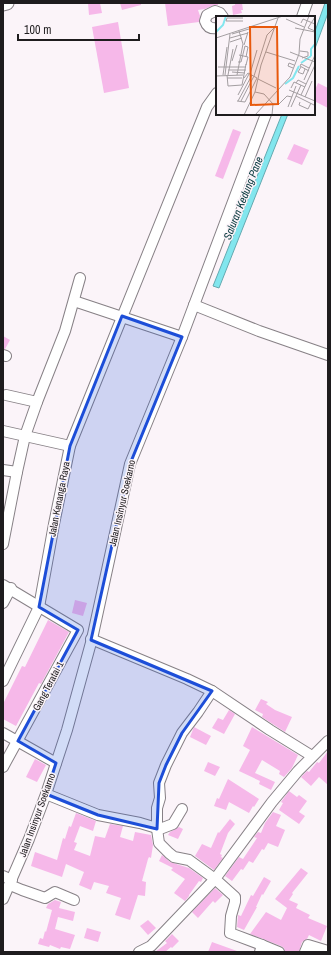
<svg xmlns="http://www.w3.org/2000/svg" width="331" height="955" viewBox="0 0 331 955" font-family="'Archivo Narrow',sans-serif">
<rect width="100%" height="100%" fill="#fbf4f9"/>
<!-- water -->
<g fill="#82e6ee" stroke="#64a9b0">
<polygon points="325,3 328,3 328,13 314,51 314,34"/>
<polygon points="282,114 288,114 219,288 213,286"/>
</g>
<!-- building -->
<g fill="#f6b8e9">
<polygon points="88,3 100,3 102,13 89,15"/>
<polygon points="120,3 141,3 141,5 122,10"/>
<polygon points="165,3 218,3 218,5 214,5 205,9 198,10 200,16 199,22 168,26"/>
<polygon points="235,3 242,3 243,10 241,10 242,13 233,15 232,6 235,5"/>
<polygon points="118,22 129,88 104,93 92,27"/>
<polygon points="318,83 328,88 328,108 314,101 314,92"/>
<polygon points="233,129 241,132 223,179 215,176"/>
<polygon points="294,144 309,150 302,165 287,159"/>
<polygon points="3,336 10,340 5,349 3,349"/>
<polygon points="75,600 87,603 83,616 72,613"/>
<polygon points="48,620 69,632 41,684 39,683 16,726 3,719 3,704 22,666 25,667"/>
<polygon points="261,699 268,702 266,704 275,710 292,717 285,732 262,717 263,714 255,710"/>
<polygon points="229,710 235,714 224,734 212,728 218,718 223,720"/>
<polygon points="194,727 211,736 206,745 190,737"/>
<polygon points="252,727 298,755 292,768 284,777 279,774 280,771 262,760 255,773 275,782 271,790 259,784 260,781 239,771 250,750 243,746"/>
<polygon points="328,751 328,785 319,777 311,786 301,777 307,771 309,772 317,762 319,763"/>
<polygon points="35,759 46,765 37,782 26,777"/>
<polygon points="208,762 220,767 215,776 204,771"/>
<polygon points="228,779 259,799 254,807 253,806 249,813 229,802 226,810 214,806 217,798 219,799"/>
<polygon points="289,791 297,797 299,795 307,801 299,812 305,816 299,824 279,810 283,803 281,802"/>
<polygon points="273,812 281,815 276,826 285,830 278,847 268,843 264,850 262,849 253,863 249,861 243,870 241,869 232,881 225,876 239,857 243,859 257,838 254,837 258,832 261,833 265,823"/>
<polygon points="76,813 96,821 93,831 80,826 74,842 77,843 74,850 90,856 95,836 105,838 110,824 123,826 120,837 133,841 135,832 151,835 153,845 151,858 149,857 148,859 142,881 146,882 145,896 138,895 130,920 115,915 121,898 106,893 109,886 94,882 91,890 79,885 84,872 66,864 62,877 31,866 35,852 57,860 63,838 65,839 69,826 71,827"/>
<polygon points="230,819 235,824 228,833 220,854 222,855 221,857 223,858 214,870 195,856 202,844 211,848 218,832 219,833"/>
<polygon points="179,827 183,829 178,839 168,835 170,832"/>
<polygon points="162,855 170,862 189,868 203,878 201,882 199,881 189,895 189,896 185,901 174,893 185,879 171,870 173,868 159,861"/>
<polygon points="301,868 308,873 292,893 293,894 289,900 298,904 296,908 310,915 308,918 327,926 321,941 309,935 307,939 302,942 299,952 285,952 284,948 281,946 250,934 266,912 281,920 287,908 275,899"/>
<polygon points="264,877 271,881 263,895 262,894 256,907 257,907 244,930 237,927 238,915 241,916 251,895 253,896"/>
<polygon points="215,888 223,895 215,903 213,901 198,918 192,912"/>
<polygon points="55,900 61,902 59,908 75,912 73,921 58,917 55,929 75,935 70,949 61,947 60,949 50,945 49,947 38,944 40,938 43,939 45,931 46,932 52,910 46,908 48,904"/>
<polygon points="148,920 156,928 148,935 140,926"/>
<polygon points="87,928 101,932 98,942 84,938"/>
<polygon points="172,934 179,941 172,948 171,947 165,952 155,952 167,943 165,941"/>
<polygon points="212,942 237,951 237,952 208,952"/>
</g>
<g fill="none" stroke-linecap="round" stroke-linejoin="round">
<!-- minor casing -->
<g stroke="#878186" stroke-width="12">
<g id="minor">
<polyline points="302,17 307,3"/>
<path d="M217,28C211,29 207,27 205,21L207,15L215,11L220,13L223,17"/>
<polyline points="74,301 182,337"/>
<polyline points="194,305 259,331 328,355"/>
<polyline points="3,355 6,356"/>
<polyline points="6,395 37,402"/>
<polyline points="3,431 70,446"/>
<polyline points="3,470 17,472"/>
<polyline points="3,544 17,472 25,436 37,402 65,331 80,278"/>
<polyline points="3,585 78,630 3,767"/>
<polyline points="3,603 11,588"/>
<polyline points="91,639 187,679 212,691 270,730 312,756"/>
<polyline points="3,681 39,607 54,524 70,446 207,107 217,93"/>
<polyline points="212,691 198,712 182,733 166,765 159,783 160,798 157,808 157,829 159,843 169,853 174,857 189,860 215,879 235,897 235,902 231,916 230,933 262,945"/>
<polyline points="3,733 56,763"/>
<polyline points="46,794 98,815 140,823 160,829 173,824 182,809"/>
<polyline points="3,876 12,880"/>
<polyline points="10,885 22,890 45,898 55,892 74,900"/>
<polyline points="3,899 29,839 46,794 67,730 92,639 130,464 182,337 266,114"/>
<polyline points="139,952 151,946 215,879 272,802 298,771 328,741"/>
<polyline points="260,952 262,945 279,952"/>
<polyline points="305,952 308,945 328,951"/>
</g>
</g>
<!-- major casing -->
<g stroke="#878186" stroke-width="15">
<polyline id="major" points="3,4 7,3"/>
</g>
<!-- minor -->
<use href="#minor" stroke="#fff" stroke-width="10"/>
<!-- major -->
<use href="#major" stroke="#fff" stroke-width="13"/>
</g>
<!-- marked area -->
<path fill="#1d4ed8" fill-opacity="0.2" stroke="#1d4ed8" stroke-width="3" stroke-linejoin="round" d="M122,316L182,337L130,464L91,640L212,691L182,733L166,765L159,783L157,829L98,815L46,794L56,763L18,741L78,630L39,607L70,446Z"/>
<g text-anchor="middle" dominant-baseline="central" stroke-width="3" stroke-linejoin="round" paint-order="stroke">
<!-- street labels -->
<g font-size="10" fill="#1e1c1e" stroke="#fbf4f9">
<text transform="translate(59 499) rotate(-79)">Jalan Kenanga Raya</text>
<text transform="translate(122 503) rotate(-77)">Jalan Insinyur Soekarno</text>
<text transform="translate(48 686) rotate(-62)">Gang Teratai 1</text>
<text transform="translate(37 815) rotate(-70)">Jalan Insinyur Soekarno</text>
</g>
<!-- water labels -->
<g font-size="11" font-style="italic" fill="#07393d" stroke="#fbf4f9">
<text transform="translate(243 198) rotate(-68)">Saluran Kedung Pane</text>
</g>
</g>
<!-- overview -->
<g transform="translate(216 16)">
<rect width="99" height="99" fill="#fbf4f9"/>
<path fill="none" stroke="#82e6ee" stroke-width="2" d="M0,16L7,9L10,0M95,40V33L99,28M85,47L95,40M69,68L77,62L83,50"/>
<path fill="none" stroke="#a39ea1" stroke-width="1" d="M99,1L92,12L99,15M11,2L10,5H27M11,2H27M70,3L88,11M85,7L87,3L99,8M79,12L99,16M16,18L33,13M0,22L67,0M14,22L32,17M14,26L26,22M28,29L32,16M29,30L32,31L30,41M84,35L92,36V40L86,42M50,36L79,45M74,36L99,46M23,39L32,41L30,49M16,45L21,29M22,46H25L29,30M2,51H30M85,51L82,56L84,57L87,58L89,53M77,52L72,50L73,47L78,49M12,54H30M93,55L84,50L85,48L93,52M16,56L29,57M34,58L41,34M7,59L11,31M9,59L14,18M11,59L12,70L26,69L30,48M12,59L17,33M21,59L27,28L23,15M0,60L27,59M11,62H26M42,63L60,72M88,64L99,39M80,67L82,64L90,68M75,72L78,66L89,71M73,74L99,85M39,76L48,78L57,88M22,79L33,58M85,79L99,49M80,80L98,89M89,81L96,65M21,85L29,86L41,62L32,57L28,62M22,85L36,59M25,85L38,60L51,19L58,12M84,86L83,89L92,93L95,87M72,91L80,70M75,91L85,69M28,99L39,76L45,49L62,2M39,99L74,61L83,38L84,23L93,0M56,99L57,88H63L71,80L76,81"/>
<path fill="#e8590c" fill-opacity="0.15" stroke="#e8590c" stroke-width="2" d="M34,11H61L62,88L35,89Z"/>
<rect width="99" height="99" fill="none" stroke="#1e1c1e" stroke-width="2"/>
</g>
<!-- border -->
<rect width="331" height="955" fill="none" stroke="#1e1c1e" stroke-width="8"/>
<!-- scale -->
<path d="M18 34v6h121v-6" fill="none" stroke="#1e1c1e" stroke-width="2"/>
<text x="24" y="34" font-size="12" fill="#1e1c1e" stroke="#fbf4f9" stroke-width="3" paint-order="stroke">100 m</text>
</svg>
